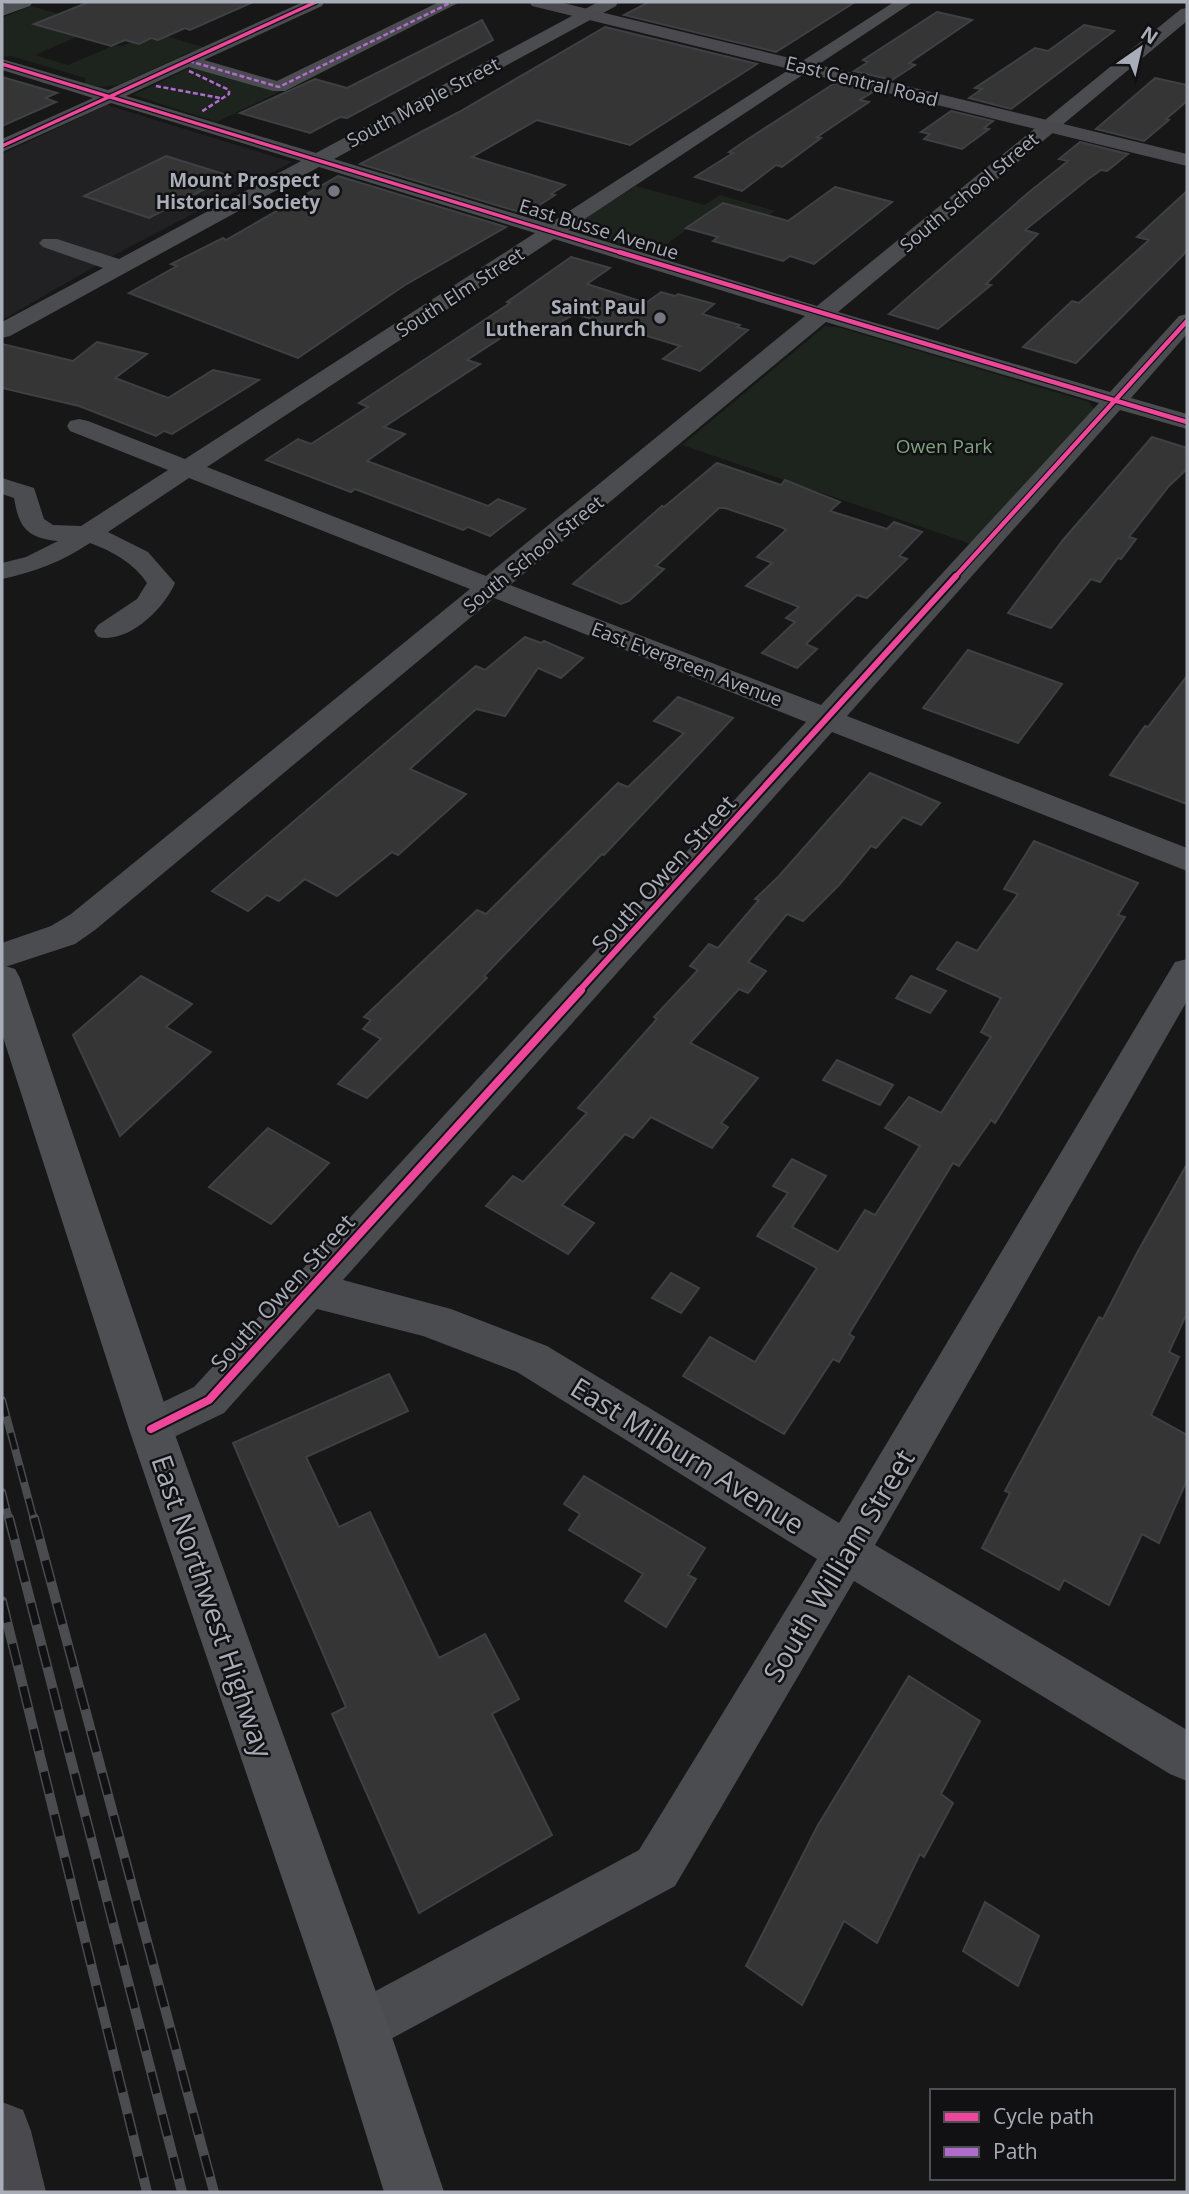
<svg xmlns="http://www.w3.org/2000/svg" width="1189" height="2194" viewBox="0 0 1189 2194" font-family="'Open Sans',sans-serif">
<rect width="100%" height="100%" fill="#171717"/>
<!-- built -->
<polygon fill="#212123" points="107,105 292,162 120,252 2,320 2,154"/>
<!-- green -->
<g fill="#1d241e">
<polygon points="31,6 59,14 36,23 79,36 35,55 68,65 115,45 122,46 134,41 140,43 166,36 206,48 190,52 118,85 102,87 85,84 85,78 11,56 2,57 2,18"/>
<polygon points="194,66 281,91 217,122 133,95"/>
<polygon points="636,186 705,205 720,195 775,211 762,220 716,208 653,254 572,229 574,225"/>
<polygon points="825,326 841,328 1089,402 1094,409 971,544 682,445"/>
</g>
<!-- building -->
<g fill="#353536" stroke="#3f4043" stroke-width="2">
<polygon points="89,2 253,2 190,30 185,28 158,40 151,38 139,44 125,40 111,46 34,24"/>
<polygon points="649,2 855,2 776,52 624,15"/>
<polygon points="937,12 972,20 909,63 915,65 892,80 854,71 868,62 863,60"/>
<polygon points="482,20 493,40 347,118 340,117 310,133 240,113 315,79 347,88"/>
<polygon points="1084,25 1114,31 1011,109 969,98 982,89 975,88 1035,48 1048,51"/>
<polygon points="605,27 757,64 630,145 537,120 472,157 565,185 551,194 555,195 526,214 360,164 459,112"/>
<polygon points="2,77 57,93 45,98 56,102 2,126"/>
<polygon points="1155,78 1187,85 1187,101 1166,119 1169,120 1144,141 1096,129"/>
<polygon points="835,83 873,92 860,100 869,102 817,137 821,138 782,167 776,165 742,191 695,177 733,153 729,152 745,141"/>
<polygon points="951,111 993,121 984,128 989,129 962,149 924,139 930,134 921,132"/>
<polygon points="1080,142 1128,154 1107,171 1101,170 1087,180 1025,230 1038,234 986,284 991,285 938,329 889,314 1028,193 1068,161 1059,159"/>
<polygon points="166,156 230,176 149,218 84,196"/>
<polygon points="338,176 506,227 405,285 298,358 129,293 177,266 171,264 223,238 226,240"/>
<polygon points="835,187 892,202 814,264 790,256 783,261 713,241 718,237 686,228 723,203 788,221"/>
<polygon points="1187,191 1187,251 1076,363 1023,347 1072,301 1079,303 1149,240 1137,237"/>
<polygon points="571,257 610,268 587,284 646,303 661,292 675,296 678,294 714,304 702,314 740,325 737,327 748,330 700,371 663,359 680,346 575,314 550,328 527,321 467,360 480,364 384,427 405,434 367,461 488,506 498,499 525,509 490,536 468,527 463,530 355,489 351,492 266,460 298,439 311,444 368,407 359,403 510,303 507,302"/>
<polygon points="97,342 147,354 115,378 168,398 213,370 259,380 172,434 164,431 156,436 79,406 2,388 2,344 73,361"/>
<polygon points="1152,437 1187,448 1187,469 1169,486 1129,537 1136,539 1121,559 1118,558 1100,582 1091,579 1051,628 1008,613 1063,540"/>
<polygon points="717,463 781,485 785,480 840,502 830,511 887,529 894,522 922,532 899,556 907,559 867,598 857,595 806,644 817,649 797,668 762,653 795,622 786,618 799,607 746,586 772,563 757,557 786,530 781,527 725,508 719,508 656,566 664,569 629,601 621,604 573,584 662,506 664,507"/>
<polygon points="525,637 541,643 544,641 583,658 561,678 538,668 505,716 476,709 410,769 466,794 398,855 392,852 337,896 305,879 279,901 267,895 248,911 212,891 476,666 485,670"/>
<polygon points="968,650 1062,684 1018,743 923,708"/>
<polygon points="1187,676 1187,804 1110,775 1145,726 1148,727"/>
<polygon points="678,697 733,718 604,855 602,854 484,976 487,978 367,1098 338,1084 381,1039 363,1029 371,1020 364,1017 477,910 486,914 618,783 628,787 684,733 654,721"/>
<polygon points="870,773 940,803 921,825 903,817 876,848 871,846 839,885 803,921 787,914 748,962 766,971 748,993 739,989 690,1043 758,1078 721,1123 728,1127 712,1148 651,1117 633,1138 625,1134 562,1205 594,1223 568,1254 486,1206 513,1176 523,1182 587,1113 578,1108 657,1019 654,1017 698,970 690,966 709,944 718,948 759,900 755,899 779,876"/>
<polygon points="1034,841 1138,883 1118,915 1125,917 995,1123 991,1120 959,1166 953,1163 849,1334 854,1337 839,1362 833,1359 784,1434 683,1376 710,1337 755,1362 817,1268 757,1236 788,1193 773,1186 792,1159 826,1176 792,1227 838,1252 865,1210 875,1215 920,1146 885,1128 909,1097 941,1113 991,1037 981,1032 1001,998 937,969 957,942 977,951 1018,894 1004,889"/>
<polygon points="141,976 192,1004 166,1027 211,1052 120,1136 73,1035"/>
<polygon points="911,976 946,991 930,1013 896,998"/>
<polygon points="837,1060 893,1085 880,1105 823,1080"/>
<polygon points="268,1128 329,1163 271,1224 209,1187"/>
<polygon points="1187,1164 1187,1313 1169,1352 1179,1357 1151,1415 1187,1435 1187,1480 1159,1543 1142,1534 1109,1605 1064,1580 1059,1590 982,1548 1010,1493 1005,1491 1099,1317 1103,1319 1137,1253"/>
<polygon points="671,1273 699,1288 681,1313 652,1298"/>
<polygon points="389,1374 408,1411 306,1457 339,1527 370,1512 439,1658 485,1634 519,1699 492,1714 552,1835 419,1913 332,1714 346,1707 233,1443"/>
<polygon points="584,1476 705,1548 688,1575 696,1579 666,1627 625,1601 643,1574 569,1530 580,1514 564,1504"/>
<polygon points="909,1676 980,1721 941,1794 953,1803 924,1857 920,1854 877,1943 844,1921 802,2005 746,1966 818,1825"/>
<polygon points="985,1902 1039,1936 1018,1986 963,1951"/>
</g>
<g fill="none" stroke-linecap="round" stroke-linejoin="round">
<!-- street -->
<path fill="#4b4c50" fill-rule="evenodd" d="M303,2H324L322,6L204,60L277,81L439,2H460L285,91H273L189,67L126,96L316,153L598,2H618L616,6L334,159L549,224L894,2H913L568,230L817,306L1181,9L1187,8V21L838,312L1110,392L1179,316L1187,314V334L1131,398L1187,414V429L1120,410L847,716L1187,848V871L832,732L343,1280L451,1309L547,1346L839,1523L1175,962L1187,959V1001L875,1545L1187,1730V1781L1170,1774L854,1581L675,1886L361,2055L342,2047L334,2028L342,2009L639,1850L817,1559L517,1372L423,1336L317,1309L224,1413L151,1448L136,1443L130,1429L136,1415L194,1387L806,722L494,598L95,930L75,944L2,968V943L51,926L71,914L470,589L189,478L108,532L148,552L175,583C164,609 128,644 98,637L94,631L98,625L137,599L147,583C134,563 112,551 90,543C61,562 35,572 2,579V563L26,557L58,541C26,538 19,527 14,498L2,494V478L34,488L44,519L53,525L81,526L168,470L70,431L67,426L70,421L79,419L88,421L185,459L535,233L319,167L10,336L2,338V322L103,268L43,247L39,243L43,239H57L119,259L301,161L111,103L2,152V139L93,98L2,70V59L108,90ZM554,239L805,316L486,576L207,467ZM826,322L1099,403L821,705L510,585Z"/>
<!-- secondary -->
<g fill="#4a4a4e" fill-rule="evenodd">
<polygon points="529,2 559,2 1187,154 1187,166 532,6"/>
<polygon points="2,2102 23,2110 31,2131 46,2192 2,2192"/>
</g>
<!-- primary -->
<g fill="#4d4f52" fill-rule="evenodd">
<polygon points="9,2 33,2 30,6 2,16 2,5"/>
<polygon points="2,965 15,969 20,978 173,1429 389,2028 444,2192 384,2192 333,2028 129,1429 2,1034"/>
</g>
<!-- rail-far1 casing -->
<g stroke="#4b4c4f" stroke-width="8">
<g id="rail-far1">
<polyline points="2,1400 34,1520"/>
<polyline points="2,1492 9,1520"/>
</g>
</g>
<!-- rail casing -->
<g stroke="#4b4c4f" stroke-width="10">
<g id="rail">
<polyline points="9,1518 182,2192"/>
<polyline points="34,1518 214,2192"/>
<polyline points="2,1601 147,2192"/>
</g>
</g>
<!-- rail-far1 -->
<use href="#rail-far1" stroke="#111113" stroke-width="5" stroke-dasharray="17" stroke-linecap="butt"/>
<!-- rail -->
<use href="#rail" stroke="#111113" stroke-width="7" stroke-dasharray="22" stroke-linecap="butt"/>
<!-- quiet -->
<g stroke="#b06ccc" stroke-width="2.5" stroke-dasharray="5 2.5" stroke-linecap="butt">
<polyline points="189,61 279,87 452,2"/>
<polyline points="189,71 229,90 229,94 201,112"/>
<polyline points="156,86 220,98"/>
</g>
<!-- cycleway-far3 casing -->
<g stroke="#111113" stroke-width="6">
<g id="cycleway-far3">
<polyline points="2,64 625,254"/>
<polyline points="2,146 316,2"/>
</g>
</g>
<!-- cycleway-far2 casing -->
<g stroke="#111113" stroke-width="7">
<g id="cycleway-far2">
<polyline points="619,252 1187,422"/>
<polyline points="954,578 1187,321"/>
</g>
</g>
<!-- cycleway-far1 casing -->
<g stroke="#111113" stroke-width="10">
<polyline id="cycleway-far1" points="579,991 956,576"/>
</g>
<!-- cycleway casing -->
<g stroke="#111113" stroke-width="12">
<polyline id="cycleway" points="151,1429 209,1400 581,990"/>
</g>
<!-- cycleway-far3 -->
<use href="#cycleway-far3" stroke="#ed469a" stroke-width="3.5"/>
<!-- cycleway-far2 -->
<use href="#cycleway-far2" stroke="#ed469a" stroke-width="4.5"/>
<!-- cycleway-far1 -->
<use href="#cycleway-far1" stroke="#ed469a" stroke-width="6"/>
<!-- cycleway -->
<use href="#cycleway" stroke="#ed469a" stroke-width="8"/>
</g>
<!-- markers -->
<g fill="#757880" stroke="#111113" stroke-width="2.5">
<circle cx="334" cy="191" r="7"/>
<circle cx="660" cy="318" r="7"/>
</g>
<g text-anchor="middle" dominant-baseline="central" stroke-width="5" stroke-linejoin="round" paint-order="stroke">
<!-- far-street labels -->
<g font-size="19" fill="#a8adb8" stroke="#111113">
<text transform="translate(862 81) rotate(14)">East Central Road</text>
<text transform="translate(423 102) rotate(-28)">South Maple Street</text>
<text transform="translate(969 192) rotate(-40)">South School Street</text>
<text transform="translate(599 229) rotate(17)">East Busse Avenue</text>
<text transform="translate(460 292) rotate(-33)">South Elm Street</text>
<text transform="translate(533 554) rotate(-39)">South School Street</text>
<text transform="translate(687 664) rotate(21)">East Evergreen Avenue</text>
</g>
<!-- far-poi labels -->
<g font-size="19" font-weight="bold" fill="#a8adb8" stroke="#111113" text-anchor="end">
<text x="320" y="180">Mount Prospect<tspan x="320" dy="22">Historical Society</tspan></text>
<text x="646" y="307">Saint Paul<tspan x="646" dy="22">Lutheran Church</tspan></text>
</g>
<!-- far-park labels -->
<g font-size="19" fill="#7fa381" stroke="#111113">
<text x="944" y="446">Owen Park</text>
</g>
<!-- street labels -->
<g font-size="23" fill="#a8adb8" stroke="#111113">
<text transform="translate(663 873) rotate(-48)">South Owen Street</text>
<text transform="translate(282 1292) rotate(-48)">South Owen Street</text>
</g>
<!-- near-street labels -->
<g font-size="28" fill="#a8adb8" stroke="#111113">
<text transform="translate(688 1455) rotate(32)">East Milburn Avenue</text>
<text transform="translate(838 1565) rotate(-59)">South William Street</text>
<text transform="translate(213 1606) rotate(71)">East Northwest Highway</text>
</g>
</g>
<!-- border -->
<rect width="1189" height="2194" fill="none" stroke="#a8adb8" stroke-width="7"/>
<!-- legend -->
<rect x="930" y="2089" width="245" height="91" fill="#111113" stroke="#4d4f55" stroke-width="2"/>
<rect x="944" y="2112" width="35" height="10" fill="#ed469a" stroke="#4d4f55" stroke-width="2"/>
<text x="993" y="2124" font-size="21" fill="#a8adb8">Cycle path</text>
<rect x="944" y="2147" width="35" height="10" fill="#b06ccc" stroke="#4d4f55" stroke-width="2"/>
<text x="993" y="2159" font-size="21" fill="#a8adb8">Path</text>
<!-- north arrow -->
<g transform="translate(1140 49) rotate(34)" stroke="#111113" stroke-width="5" paint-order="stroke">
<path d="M0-5L12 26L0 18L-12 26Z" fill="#a8adb8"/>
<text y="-10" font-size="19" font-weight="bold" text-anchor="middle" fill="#a8adb8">N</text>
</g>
</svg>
